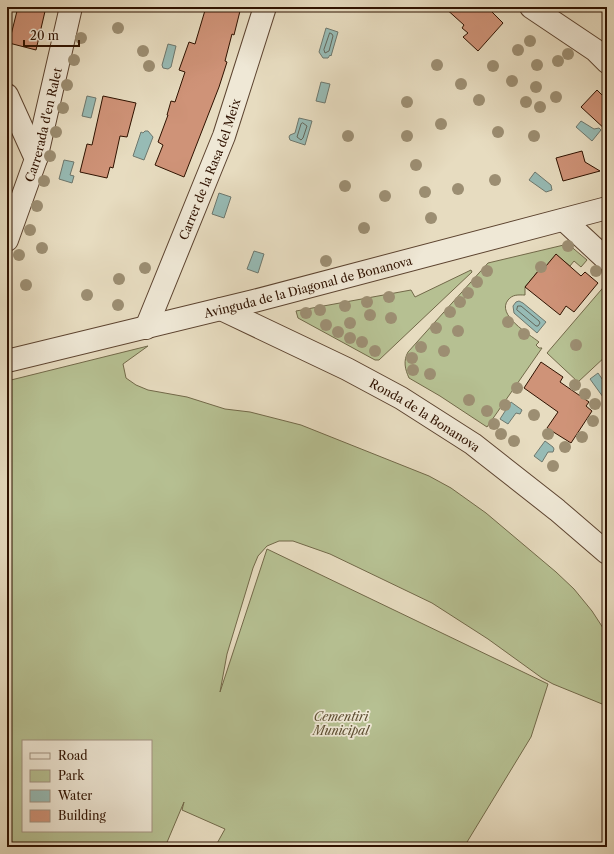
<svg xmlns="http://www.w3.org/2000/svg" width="614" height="854" viewBox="0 0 614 854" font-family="'Libre Caslon Text',serif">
<rect width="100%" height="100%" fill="#e7dcc0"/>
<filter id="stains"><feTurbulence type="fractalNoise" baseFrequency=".005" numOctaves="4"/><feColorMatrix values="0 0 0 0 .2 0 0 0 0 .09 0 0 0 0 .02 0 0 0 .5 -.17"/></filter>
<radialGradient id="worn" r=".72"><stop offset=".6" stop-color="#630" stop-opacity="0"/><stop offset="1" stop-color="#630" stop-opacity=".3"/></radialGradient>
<!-- green -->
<g fill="#b6c092" stroke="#726949" fill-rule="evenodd">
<path d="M568,244L587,260L581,267L574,261L570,266L556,255L541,272L539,270L525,287V295C518,295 513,294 508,300C496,315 529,334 539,342L536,345L539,348H542L487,427L440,396L409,378C405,369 403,361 408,352L488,263Z"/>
<polygon points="471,270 472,272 379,360 375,360 298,318 296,311 411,290 415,297"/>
<polygon points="607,283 607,355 578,382 547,353"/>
<path d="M148,346L123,364L126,378L136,385L148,390L187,397L225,409L250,412L301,425L429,476L451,488L486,513L556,572L574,589L592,611L607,634V706L553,684L542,678L488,639L432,603L330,554L293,541H279L267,546L258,556L253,568L227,654L220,692L267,549L548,684L531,737L464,847H215L225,829L182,810L184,802L165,847H7V381ZM23,741H151V831H23Z"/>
</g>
<!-- water -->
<g fill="#97bbb5" stroke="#6d776d">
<polygon points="326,28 338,32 331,56 330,55 328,58 323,58 319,52"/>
<polygon points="168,44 176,46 171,67 168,69 163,68 162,65"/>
<polygon points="321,82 330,84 325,103 316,101"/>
<polygon points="87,96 96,98 91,118 82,116"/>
<polygon points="299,118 312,121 305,145 290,140 289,137 290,135 295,133"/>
<polygon points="581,121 594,129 599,128 601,130 592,141 576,127"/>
<polygon points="145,131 148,131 153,137 144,160 133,156 141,132 143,133"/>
<polygon points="64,160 74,162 70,175 74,176 72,183 59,179"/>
<polygon points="535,172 551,185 552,190 546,192 529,180"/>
<polygon points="219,193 231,197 224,218 212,214"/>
<polygon points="254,251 264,254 258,273 247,269"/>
<polygon points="519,301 523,303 546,322 537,333 514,313 513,306 516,302"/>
<polygon points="598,373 607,386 607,394 603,397 590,379"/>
<polygon points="511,402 522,410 520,414 516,413 508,424 500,419"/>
<polygon points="545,441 553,447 554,449 553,452 548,452 542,462 534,456"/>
</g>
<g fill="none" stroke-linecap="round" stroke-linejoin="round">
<!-- shore -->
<g stroke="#63665a" stroke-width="1">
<polygon points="330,33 332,34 333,36 329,51 325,53 324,50"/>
<polygon points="303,123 307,126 303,138 301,140 297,137 301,124"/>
<polygon points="518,306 521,306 539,321 540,323 538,326 536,326 517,310"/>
</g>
</g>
<!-- building -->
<g fill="#cf9378" stroke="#2f1200">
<polygon points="18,7 46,7 36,50 9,43"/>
<polygon points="206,7 226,7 240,11 234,35 232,34 225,61 227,62 219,87 184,177 155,165 163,145 158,142 168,115 167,115 171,101 175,102 185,72 179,70 189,42 195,44"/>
<polygon points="444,7 487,7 503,23 478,51 463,37 468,33 462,28 464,25"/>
<polygon points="597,90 607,100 607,131 581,107"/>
<polygon points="103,96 136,103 127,137 120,136 113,168 110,167 107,178 80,172 87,144 92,145"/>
<polygon points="582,151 585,162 600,171 563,181 556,158"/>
<polygon points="556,254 581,276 585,272 598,283 574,312 566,306 560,315 525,287 539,270 541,272"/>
<polygon points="541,362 563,377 560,382 589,402 586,406 592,411 571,443 547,428 558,412 524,388"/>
</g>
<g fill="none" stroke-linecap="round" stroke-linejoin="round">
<!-- minor casing -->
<g stroke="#5d4430" stroke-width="24">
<g id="minor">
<polyline points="531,7 595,50 607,62"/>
<polyline points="7,95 36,159"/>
<polyline points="564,220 607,260"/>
<path id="s1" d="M7,240L36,159L71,7"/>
<path id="s2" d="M221,309L347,369L401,398L473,444L557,510L607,553"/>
<path id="s3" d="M146,328L224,136L265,7"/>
<path id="s4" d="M7,361L254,301L607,208"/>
</g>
</g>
<!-- minor -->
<use href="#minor" stroke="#efe8d6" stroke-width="22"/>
</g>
<!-- trees -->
<g fill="#9c8e72">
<circle cx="118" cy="28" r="6"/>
<circle cx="81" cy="38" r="6"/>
<circle cx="530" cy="41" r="6"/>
<circle cx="518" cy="50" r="6"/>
<circle cx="143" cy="51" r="6"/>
<circle cx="568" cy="54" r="6"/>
<circle cx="74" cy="60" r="6"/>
<circle cx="558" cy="61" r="6"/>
<circle cx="437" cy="65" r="6"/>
<circle cx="537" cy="65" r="6"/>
<circle cx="149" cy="66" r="6"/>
<circle cx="493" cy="66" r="6"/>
<circle cx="512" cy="81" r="6"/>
<circle cx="461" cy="84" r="6"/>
<circle cx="67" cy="85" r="6"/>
<circle cx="536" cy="87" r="6"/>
<circle cx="556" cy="97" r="6"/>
<circle cx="479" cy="100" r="6"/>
<circle cx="407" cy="102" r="6"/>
<circle cx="526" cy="102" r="6"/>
<circle cx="540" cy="107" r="6"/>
<circle cx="63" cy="108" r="6"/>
<circle cx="441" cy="124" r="6"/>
<circle cx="56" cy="132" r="6"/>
<circle cx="498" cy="132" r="6"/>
<circle cx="348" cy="136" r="6"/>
<circle cx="407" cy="136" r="6"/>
<circle cx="534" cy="136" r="6"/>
<circle cx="50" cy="156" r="6"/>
<circle cx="416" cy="165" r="6"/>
<circle cx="495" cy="180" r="6"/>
<circle cx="44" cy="181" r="6"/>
<circle cx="345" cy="186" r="6"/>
<circle cx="458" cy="189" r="6"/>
<circle cx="425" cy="192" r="6"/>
<circle cx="385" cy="196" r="6"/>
<circle cx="37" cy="206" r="6"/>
<circle cx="431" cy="218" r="6"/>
<circle cx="364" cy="228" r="6"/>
<circle cx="30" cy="230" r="6"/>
<circle cx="568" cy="246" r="6"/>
<circle cx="42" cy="248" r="6"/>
<circle cx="19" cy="255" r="6"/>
<circle cx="326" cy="261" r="6"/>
<circle cx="541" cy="267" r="6"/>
<circle cx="145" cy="268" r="6"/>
<circle cx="487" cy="271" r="6"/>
<circle cx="596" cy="271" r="6"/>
<circle cx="119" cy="279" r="6"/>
<circle cx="477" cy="282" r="6"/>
<circle cx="26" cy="285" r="6"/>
<circle cx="468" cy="293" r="6"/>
<circle cx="87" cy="295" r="6"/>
<circle cx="389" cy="297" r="6"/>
<circle cx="367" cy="302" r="6"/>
<circle cx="460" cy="302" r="6"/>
<circle cx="118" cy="305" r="6"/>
<circle cx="345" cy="306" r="6"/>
<circle cx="320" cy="310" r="6"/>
<circle cx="450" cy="312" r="6"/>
<circle cx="306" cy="313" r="6"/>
<circle cx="370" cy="315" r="6"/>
<circle cx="391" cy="318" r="6"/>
<circle cx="508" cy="322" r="6"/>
<circle cx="350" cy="323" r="6"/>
<circle cx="326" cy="325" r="6"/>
<circle cx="436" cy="328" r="6"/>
<circle cx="458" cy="331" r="6"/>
<circle cx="338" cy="332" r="6"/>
<circle cx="524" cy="334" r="6"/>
<circle cx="350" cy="338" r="6"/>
<circle cx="362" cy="342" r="6"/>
<circle cx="576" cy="345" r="6"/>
<circle cx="421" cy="347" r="6"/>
<circle cx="375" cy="351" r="6"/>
<circle cx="444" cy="351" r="6"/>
<circle cx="412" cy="358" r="6"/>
<circle cx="413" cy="370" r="6"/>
<circle cx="430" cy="374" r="6"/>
<circle cx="575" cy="385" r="6"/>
<circle cx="517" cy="388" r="6"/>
<circle cx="585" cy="394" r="6"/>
<circle cx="469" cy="400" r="6"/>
<circle cx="595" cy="404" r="6"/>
<circle cx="505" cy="405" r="6"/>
<circle cx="487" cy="411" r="6"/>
<circle cx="534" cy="415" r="6"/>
<circle cx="593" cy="421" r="6"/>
<circle cx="494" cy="424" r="6"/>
<circle cx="501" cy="434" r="6"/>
<circle cx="548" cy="434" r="6"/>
<circle cx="582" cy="437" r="6"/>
<circle cx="514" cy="441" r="6"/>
<circle cx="565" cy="447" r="6"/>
<circle cx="553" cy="466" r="6"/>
</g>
<g text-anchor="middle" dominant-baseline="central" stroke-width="3.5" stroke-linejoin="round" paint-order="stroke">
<!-- street labels -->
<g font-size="12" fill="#2f1200" stroke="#efe8d6">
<text stroke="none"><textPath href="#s1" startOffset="121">Carrerada d'en Ralet</textPath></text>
<text stroke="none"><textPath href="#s3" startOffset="171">Carrer de la Rasa del Meix</textPath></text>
<text stroke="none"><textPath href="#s4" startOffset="310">Avinguda de la Diagonal de Bonanova</textPath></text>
<text stroke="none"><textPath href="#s2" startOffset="230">Ronda de la Bonanova</textPath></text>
</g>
<!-- park labels -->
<g font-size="12" font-style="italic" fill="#5e4f33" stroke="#efe8d6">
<text x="341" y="716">Cementiri<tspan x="341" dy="14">Municipal</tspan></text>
</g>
</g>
<!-- margin -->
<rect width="614" height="854" fill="none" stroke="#e7dcc0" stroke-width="24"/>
<rect x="8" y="8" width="598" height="838" fill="none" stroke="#2f1200" stroke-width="2"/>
<rect x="12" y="12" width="590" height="830" fill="none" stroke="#2f1200"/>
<!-- legend -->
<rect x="22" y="740" width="130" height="92" fill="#efe8d6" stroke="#a29280"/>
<rect x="30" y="753" width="20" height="6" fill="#efe8d6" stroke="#a29280"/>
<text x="58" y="760" font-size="12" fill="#2f1200">Road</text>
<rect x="30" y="770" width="20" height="12" fill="#b6c092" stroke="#a29280"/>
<text x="58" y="780" font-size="12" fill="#2f1200">Park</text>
<rect x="30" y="790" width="20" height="12" fill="#97bbb5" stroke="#a29280"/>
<text x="58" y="800" font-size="12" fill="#2f1200">Water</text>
<rect x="30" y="810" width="20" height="12" fill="#cf9378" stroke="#a29280"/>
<text x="58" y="820" font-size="12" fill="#2f1200">Building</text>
<!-- scale -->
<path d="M24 40v6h55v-6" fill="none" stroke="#2f1200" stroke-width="2"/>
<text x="30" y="40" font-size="12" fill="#2f1200" stroke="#efe8d6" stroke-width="3" paint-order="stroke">20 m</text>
<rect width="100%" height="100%" filter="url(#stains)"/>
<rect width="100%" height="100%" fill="url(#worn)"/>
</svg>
